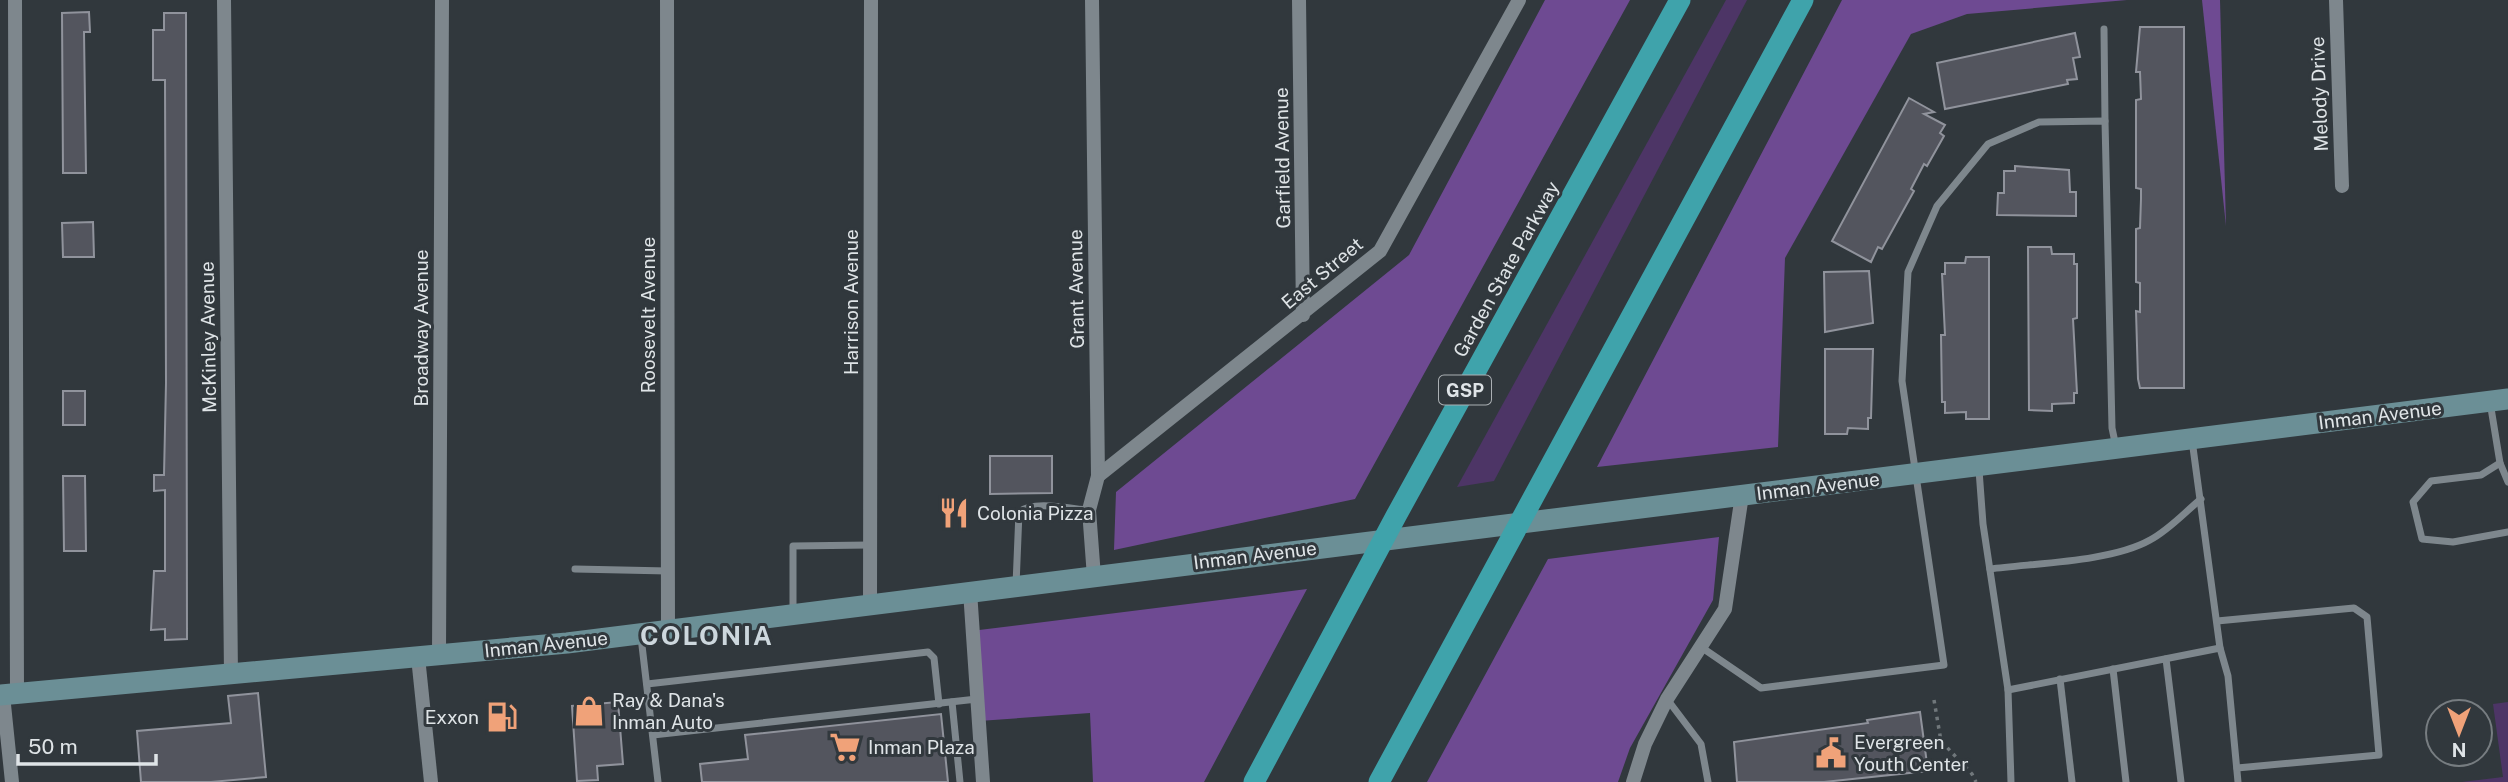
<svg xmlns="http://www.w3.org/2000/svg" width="2508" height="782" viewBox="0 0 2508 782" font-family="'Public Sans',sans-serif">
<rect width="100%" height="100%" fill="#31383d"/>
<!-- green -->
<g fill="#4d3566">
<polygon points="1726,0 1747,0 1494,481 1457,487"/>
<polygon points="2508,702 2508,782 2462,782 2503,777 2493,704"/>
</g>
<!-- forest -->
<g fill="#6e4a92">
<polygon points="1545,0 1630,0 1355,499 1114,550 1116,492 1409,255"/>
<polygon points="1842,0 2127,0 1967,14 1911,34 1785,258 1778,447 1597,467"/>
<polygon points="2202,0 2220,0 2226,226"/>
<polygon points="1719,537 1713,600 1630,748 1618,782 1427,782 1548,559"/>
<polygon points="1307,589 1204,782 1093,782 1090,713 979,721 971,631"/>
</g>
<!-- building -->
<g fill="#53555e" stroke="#90939c" stroke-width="2">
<polygon points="89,12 90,32 84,32 86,173 63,173 62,13"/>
<polygon points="164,13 186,13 187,639 165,640 165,629 151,630 154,571 165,571 165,490 154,491 154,475 164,475 166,383 165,80 153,80 153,30 164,30"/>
<polygon points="2140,27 2184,27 2184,388 2140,388 2138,379 2136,311 2140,312 2140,283 2136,282 2136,229 2140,228 2141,199 2141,189 2136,188 2136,100 2141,99 2140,72 2136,72"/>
<polygon points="2075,33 2080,57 2073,58 2077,79 2067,80 2068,84 1945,109 1937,63"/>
<polygon points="1909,98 1934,112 1924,114 1945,125 1940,133 1944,136 1927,166 1924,164 1911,189 1914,191 1882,249 1878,247 1871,262 1832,241"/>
<polygon points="2015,166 2069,170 2070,192 2076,192 2076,216 1997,215 1998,193 2004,193 2004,171 2015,171"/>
<polygon points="93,222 94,257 63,257 62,223"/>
<polygon points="2028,247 2051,247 2052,254 2074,254 2074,264 2077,264 2077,318 2073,319 2077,393 2074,393 2074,403 2052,404 2052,411 2029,410"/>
<polygon points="1966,257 1989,257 1989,419 1966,419 1966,412 1945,413 1945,402 1942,402 1941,335 1945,335 1942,274 1945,274 1945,263 1965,263"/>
<polygon points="1869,271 1873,323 1825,332 1824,272"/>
<polygon points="1825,349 1873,349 1871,418 1868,418 1868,429 1848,428 1847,434 1825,434"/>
<rect x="63" y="391" width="22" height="34"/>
<polygon points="990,456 1052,456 1052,493 990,494"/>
<polygon points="63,476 85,476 86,551 64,551"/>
<polygon points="258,693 266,777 211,782 141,782 137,731 231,723 228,696"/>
<polygon points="618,702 623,764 597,766 598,780 577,781 572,706"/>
<polygon points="1920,712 1928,771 1824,782 1737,782 1734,742 1868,723 1867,720"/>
<polygon points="941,714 948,782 702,782 700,764 748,759 745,735"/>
</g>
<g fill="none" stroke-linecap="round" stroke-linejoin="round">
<!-- path -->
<polyline stroke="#70777b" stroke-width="3.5" stroke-dasharray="3.5 5" stroke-linecap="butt" points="1934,700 1941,741 1972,774 1976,782"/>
<!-- lane -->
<g stroke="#7e878d" stroke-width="7">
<polyline points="2104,29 2105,121"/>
<polyline points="2490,402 2500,463 2508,482"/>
<polyline points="2192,440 2220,648 2228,676 2238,782"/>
<polyline points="2500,463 2481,475 2431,481 2413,502 2422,539 2453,542 2508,532"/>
<polyline points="1979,470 1983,524 2008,690 2011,782"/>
<polyline points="575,569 668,571"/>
<path d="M1990,569C2035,563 2111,562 2150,540C2169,530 2185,512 2201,499"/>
<path d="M1016,585L1019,512C1034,500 1071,509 1089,510"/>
<polyline points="793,611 793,546 869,545"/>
<polyline points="2217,621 2354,608 2367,617 2379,755 2237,768"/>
<polyline points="641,637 658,782"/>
<polyline points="1701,647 1761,688 1944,665 1902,381 1908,272 1937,206 1988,144 2039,122 2105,121 2112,428 2116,447"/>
<polyline points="2166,659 2181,782"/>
<polyline points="2113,669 2126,782"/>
<polyline points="2060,679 2072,782"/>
<polyline points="647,684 928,652 934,658 939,704"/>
<polyline points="2008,690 2220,648"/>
<polyline points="1667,699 1701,744 1708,782"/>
<polyline points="952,702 960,782"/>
<polyline points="653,735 977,699"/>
</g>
<!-- street -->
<g stroke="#7e878d" stroke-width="14">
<polyline points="15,0 17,693"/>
<polyline points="224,0 231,675"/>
<polyline points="667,0 668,630"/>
<polyline points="1092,0 1098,476 1089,510 1094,577"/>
<polyline points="1299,0 1303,315"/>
<polyline points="2336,0 2342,186"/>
<polyline points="1098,476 1380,251 1519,0"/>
<polyline points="970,591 983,782"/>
<polyline points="870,604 871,0"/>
<polyline points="439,655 442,0"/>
<polyline points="418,657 431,782"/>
<polyline points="3,695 12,782"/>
<polyline points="1633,782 1645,744 1667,699 1725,609 1742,495"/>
</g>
<!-- secondary -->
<polyline stroke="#6b8f96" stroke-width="21" points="0,695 567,643 2508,399"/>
<!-- highway -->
<g stroke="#3fa3ab" stroke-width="21">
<polyline points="1254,782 1396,516 1680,0"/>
<polyline points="1379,782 1803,0"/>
</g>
</g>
<!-- icons -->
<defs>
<g id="restaurant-bare" transform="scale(2.415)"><path d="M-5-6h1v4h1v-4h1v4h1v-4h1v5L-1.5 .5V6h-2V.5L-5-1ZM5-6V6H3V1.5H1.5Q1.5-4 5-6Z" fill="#f0a279" stroke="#31383d" stroke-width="2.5" paint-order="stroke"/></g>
<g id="shop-bare" transform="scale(2.415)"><path d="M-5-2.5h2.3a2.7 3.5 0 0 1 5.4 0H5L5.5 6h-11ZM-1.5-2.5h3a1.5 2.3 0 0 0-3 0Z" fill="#f0a279" stroke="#31383d" stroke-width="2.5" paint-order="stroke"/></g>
<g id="fuel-bare" transform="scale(2.415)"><path d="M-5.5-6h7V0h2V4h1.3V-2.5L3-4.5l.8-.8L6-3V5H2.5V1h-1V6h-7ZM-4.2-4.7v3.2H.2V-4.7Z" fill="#f0a279" stroke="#31383d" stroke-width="2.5" paint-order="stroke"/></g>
<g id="supermarket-bare" transform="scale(2.415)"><path d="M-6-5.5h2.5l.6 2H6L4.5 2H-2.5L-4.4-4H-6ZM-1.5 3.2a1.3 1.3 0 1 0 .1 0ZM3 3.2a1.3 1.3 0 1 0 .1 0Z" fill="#f0a279" stroke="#31383d" stroke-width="2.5" paint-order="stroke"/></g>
<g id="civic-bare" transform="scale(2.415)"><path d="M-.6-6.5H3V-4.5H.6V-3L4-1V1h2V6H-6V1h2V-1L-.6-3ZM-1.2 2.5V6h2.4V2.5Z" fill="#f0a279" stroke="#31383d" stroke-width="2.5" paint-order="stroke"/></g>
</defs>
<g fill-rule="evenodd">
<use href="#restaurant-bare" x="954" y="513"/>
<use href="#shop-bare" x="589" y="711"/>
<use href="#fuel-bare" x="502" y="717"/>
<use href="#supermarket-bare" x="845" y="747"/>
<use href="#civic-bare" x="1831" y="753"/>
</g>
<g text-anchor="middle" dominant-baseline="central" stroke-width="6" stroke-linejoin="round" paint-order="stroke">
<!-- shield labels -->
<rect fill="#31383d" stroke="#abb0b4" stroke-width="2" x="1439" y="375.5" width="52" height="29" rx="5"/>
<g font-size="18" font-weight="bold" fill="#dfe4e7">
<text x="1465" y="390">GSP</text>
</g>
<!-- street labels -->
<g font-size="19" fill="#dfe4e7" stroke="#31383d">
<text transform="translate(2319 94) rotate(-92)">Melody Drive</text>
<text transform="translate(1282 158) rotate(-91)">Garfield Avenue</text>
<text transform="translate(1506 269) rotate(-61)">Garden State Parkway</text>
<text transform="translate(1322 273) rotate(-40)">East Street</text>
<text transform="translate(1076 289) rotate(-91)">Grant Avenue</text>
<text transform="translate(851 302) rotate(-90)">Harrison Avenue</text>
<text transform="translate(648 315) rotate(-90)">Roosevelt Avenue</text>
<text transform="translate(421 328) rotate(-90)">Broadway Avenue</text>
<text transform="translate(208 337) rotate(-91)">McKinley Avenue</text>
<text transform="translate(2380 415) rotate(-7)">Inman Avenue</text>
<text transform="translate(1818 486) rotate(-7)">Inman Avenue</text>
<text transform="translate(1255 555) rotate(-7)">Inman Avenue</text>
<text transform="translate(546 644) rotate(-6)">Inman Avenue</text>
</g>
<!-- poi labels -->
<g font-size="19" fill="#dfe4e7" stroke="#31383d" text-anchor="start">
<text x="977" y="513">Colonia Pizza</text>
<text x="612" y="700">Ray &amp; Dana's<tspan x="612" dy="22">Inman Auto</tspan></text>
<text x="479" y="717" text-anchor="end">Exxon</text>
<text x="1854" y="742">Evergreen<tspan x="1854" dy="22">Youth Center</tspan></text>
<text x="868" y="747">Inman Plaza</text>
</g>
<!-- district labels -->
<g font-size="26" font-weight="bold" letter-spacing="2" fill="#cdd7dd" stroke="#31383d">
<text x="707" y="635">COLONIA</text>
</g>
</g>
<!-- north arrow -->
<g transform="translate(2459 733) rotate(180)"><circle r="33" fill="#31383d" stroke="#777d81" stroke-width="2"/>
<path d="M0-5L12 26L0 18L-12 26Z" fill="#f0a279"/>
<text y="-10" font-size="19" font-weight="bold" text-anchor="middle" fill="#dfe4e7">N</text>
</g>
<!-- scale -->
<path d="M18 754v10h138v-10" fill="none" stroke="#dfe4e7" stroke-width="3.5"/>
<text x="28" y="754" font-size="21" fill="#dfe4e7" stroke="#31383d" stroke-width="5" paint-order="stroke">50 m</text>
</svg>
